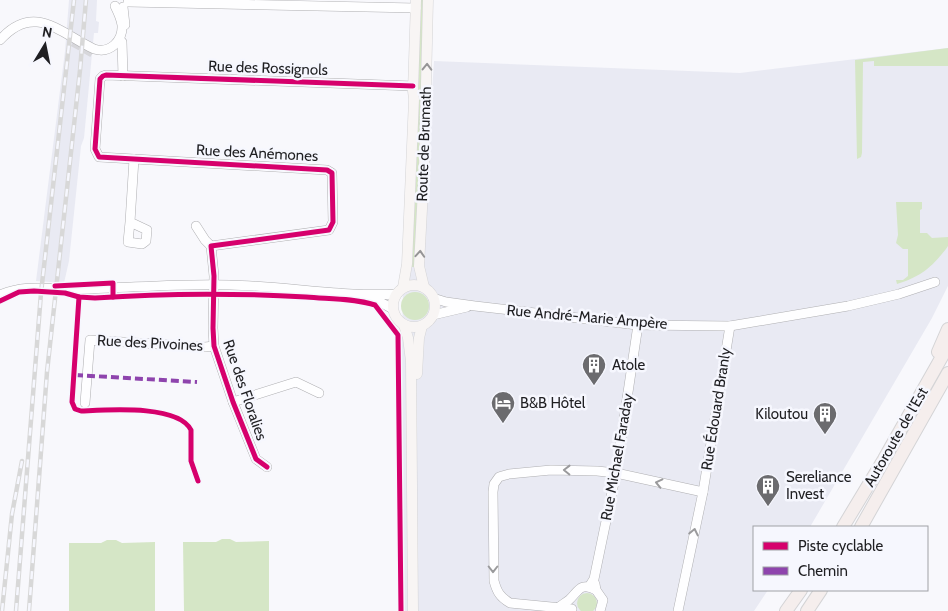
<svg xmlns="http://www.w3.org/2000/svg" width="948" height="611" viewBox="0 0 948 611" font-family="Cabin,sans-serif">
<rect width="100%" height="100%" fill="#f8f8fc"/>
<!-- built -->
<g fill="#e9eaf3">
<polygon points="69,0 97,0 96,21 99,22 98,33 94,33 84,138 81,146 69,261 64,283 36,281 65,51"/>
<polygon points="948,48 948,286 932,318 810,527 754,527 754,590 768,590 754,611 397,611 403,287 426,189 434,61 740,73"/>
</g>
<!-- green -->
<g fill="#d5e6c6">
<polygon points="420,0 424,0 424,19 416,267 411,267"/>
<polygon points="948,48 948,66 874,66 874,61 863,62 862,153 861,157 857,159 855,60"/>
<path d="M896,202H922V209L920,210V233H927L932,238L948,237V246L946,249C931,268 920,277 897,284L896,280H903L908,276V249H903L896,243L898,235Z"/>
<circle cx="415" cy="306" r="14"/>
<polygon points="222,539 230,539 236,542 269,541 269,611 184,611 183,542 216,542"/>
<polygon points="107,540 116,540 122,543 155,542 155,611 69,611 69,543 101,543"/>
<circle cx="587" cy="603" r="10"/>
</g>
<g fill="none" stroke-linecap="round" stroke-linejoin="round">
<!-- minor-tunnel -->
<polyline stroke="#d7d7db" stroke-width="9" stroke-dasharray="9 4.5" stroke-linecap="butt" points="73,42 94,54"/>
<!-- minor casing -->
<g stroke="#afafb2" stroke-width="10">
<g id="minor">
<polyline points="128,2 416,8"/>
<polyline points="123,7 125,25"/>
<path d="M0,40C34,2 60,33 94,49C110,54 123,41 122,25C121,18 118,12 115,6"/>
<polyline points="122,42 123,76"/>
<polyline points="130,222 128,242 142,244 146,241 147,230 130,222 134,159"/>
<polyline points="196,226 205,240 211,246"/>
<path d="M0,295C26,283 54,290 82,289C131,288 181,283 230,285C285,286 341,297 397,294"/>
<polyline points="369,296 393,309"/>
<polyline points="433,298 446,302 475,306 638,325 730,326 848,306 899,294 935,282"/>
<polyline points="433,315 467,307"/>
<polyline points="233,402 296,382 319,393"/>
<polyline points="85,403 90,340 205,347 214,346"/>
<polyline points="267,467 256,459 233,402 214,346 213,328 214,276 211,246 329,230 333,222 332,173 327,170 99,157 95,149 100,79 103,76 106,75 413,86"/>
<polyline points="595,584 596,590 603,600 600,611"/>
<polyline points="589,587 594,579 616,473 638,325"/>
<path d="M559,607C562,605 566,602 569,600C578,592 580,581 596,590"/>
<path d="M572,609L510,603C500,597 497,592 494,581L493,492L494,484L499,477L502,476L509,474L551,470L597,471L616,473L703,492"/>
<polyline points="678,611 703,492 730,326"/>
</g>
</g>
<!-- major casing -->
<g stroke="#d4d4d6" stroke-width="11">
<g id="major">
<circle cx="414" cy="306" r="21"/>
<polyline points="403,287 407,264 414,99 413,91 416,0"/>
<polyline points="424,287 419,266 424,171 428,0"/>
<polyline points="404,325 408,338 411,361 413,611"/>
<polyline points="417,374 419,338 422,326"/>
</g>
</g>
<!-- highway casing -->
<g stroke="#d4d4d6" stroke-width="14">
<g id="highway">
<polyline points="938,352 948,329"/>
<polyline points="843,527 884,459 948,346"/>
<polyline points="861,527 948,373"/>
<polyline points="786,611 801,590"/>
<polyline points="807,611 821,590"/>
</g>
</g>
<!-- minor -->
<use href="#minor" stroke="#fefeff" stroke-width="9"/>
<!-- major -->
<use href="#major" stroke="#f8f5f4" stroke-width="10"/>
<!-- highway -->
<use href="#highway" stroke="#f5eeed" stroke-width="12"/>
<!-- rail casing -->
<g stroke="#d8d8d8" stroke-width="4.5">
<g id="rail">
<polyline points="2,611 12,514 22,461"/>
<polyline points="16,611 41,293 74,0"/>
<polyline points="29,611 47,372 80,70 86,0"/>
</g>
</g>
<!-- rail -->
<use href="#rail" stroke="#f6f7fe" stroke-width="2.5" stroke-dasharray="8" stroke-linecap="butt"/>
<!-- quiet -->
<polyline stroke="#8e44ad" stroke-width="4" stroke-dasharray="8 4" stroke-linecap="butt" points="75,375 197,382"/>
<!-- cycleway casing -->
<g stroke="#f6f7fe" stroke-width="8">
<g id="cycleway">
<polyline points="55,286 113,283 113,297"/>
<path d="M79,297L72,402L75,409L81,411C106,410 178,404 191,430V461L198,481"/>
<path d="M0,301L19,292L34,291L65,293L79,297L95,298C166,293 236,293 306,297C328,299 353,298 375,305L398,335L401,611"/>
<polyline points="267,467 256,459 233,402 214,346 213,328 214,276 211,246 329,230 333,222 332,173 327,170 99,157 95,149 100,79 103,76 106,75 413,86"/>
</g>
</g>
<!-- cycleway -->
<use href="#cycleway" stroke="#d6006c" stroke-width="5"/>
</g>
<!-- one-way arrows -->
<defs><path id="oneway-chevron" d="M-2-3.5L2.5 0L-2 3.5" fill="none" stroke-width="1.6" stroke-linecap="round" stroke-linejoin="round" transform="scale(1.25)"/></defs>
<g stroke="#969596">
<use href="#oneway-chevron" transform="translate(427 67) rotate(-89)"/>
<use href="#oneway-chevron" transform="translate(420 254) rotate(-86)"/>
</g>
<g stroke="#9a9a9c">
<use href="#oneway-chevron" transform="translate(567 470) rotate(-179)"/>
<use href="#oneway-chevron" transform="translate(659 483) rotate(-167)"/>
<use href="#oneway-chevron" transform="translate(694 532) rotate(-78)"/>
<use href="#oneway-chevron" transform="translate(493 569) rotate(90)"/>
</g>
<!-- icons -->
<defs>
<g id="building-pin" transform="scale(1.25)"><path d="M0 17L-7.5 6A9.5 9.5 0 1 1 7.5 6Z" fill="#6b6b6e" stroke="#f6f7fe"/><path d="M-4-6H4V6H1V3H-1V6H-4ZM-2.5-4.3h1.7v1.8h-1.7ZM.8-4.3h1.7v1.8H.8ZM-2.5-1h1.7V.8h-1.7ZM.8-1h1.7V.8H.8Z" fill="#fff"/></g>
<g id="hotel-pin" transform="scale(1.25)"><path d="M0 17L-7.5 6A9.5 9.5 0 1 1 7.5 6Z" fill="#6b6b6e" stroke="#f6f7fe"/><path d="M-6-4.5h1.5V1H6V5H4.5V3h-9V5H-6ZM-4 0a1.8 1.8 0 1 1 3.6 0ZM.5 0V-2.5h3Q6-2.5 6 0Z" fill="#fff"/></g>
</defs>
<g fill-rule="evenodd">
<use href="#building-pin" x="594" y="365"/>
<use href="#hotel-pin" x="503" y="403"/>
<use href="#building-pin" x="825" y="414"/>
<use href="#building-pin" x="768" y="486"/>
</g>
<g text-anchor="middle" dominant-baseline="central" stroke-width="5" stroke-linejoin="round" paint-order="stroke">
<!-- street labels -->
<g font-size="15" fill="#1f1f22" stroke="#f6f7fe">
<text transform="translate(268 68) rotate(2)">Rue des Rossignols</text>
<text transform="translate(424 144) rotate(-88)">Route de Brumath</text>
<text transform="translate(257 153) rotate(3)">Rue des Anémones</text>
<text transform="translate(587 317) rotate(5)">Rue André-Marie Ampère</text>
<text transform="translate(150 343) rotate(3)">Rue des Pivoines</text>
<text transform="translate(245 390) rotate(71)">Rue des Floralies</text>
<text transform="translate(716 409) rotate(-81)">Rue Édouard Branly</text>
<text transform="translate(896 437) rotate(-60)">Autoroute de l’Est</text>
<text transform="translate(617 457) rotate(-80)">Rue Michael Faraday</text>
</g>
<!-- poi labels -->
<g font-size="15" fill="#1f1f22" stroke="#f6f7fe" text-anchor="start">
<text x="612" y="365">Atole</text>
<text x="520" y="403">B&amp;B Hôtel</text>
<text x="808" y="414" text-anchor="end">Kiloutou</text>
<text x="786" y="477">Sereliance<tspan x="786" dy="17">Invest</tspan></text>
</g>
</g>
<!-- legend -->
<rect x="753" y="526" width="175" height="65" fill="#f6f7fe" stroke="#a0a1a6"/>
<rect x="763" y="542" width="25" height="8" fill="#d6006c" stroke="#a0a1a6"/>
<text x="798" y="551" font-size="15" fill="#1f1f22">Piste cyclable</text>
<rect x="763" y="567" width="25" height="8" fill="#8e44ad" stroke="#a0a1a6"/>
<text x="798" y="576" font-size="15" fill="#1f1f22">Chemin</text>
<!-- north arrow -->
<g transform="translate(45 45) rotate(10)" stroke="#f6f7fe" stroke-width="4" paint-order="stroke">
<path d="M0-4L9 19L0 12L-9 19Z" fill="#1f1f22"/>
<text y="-8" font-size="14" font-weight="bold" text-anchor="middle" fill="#1f1f22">N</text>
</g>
</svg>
